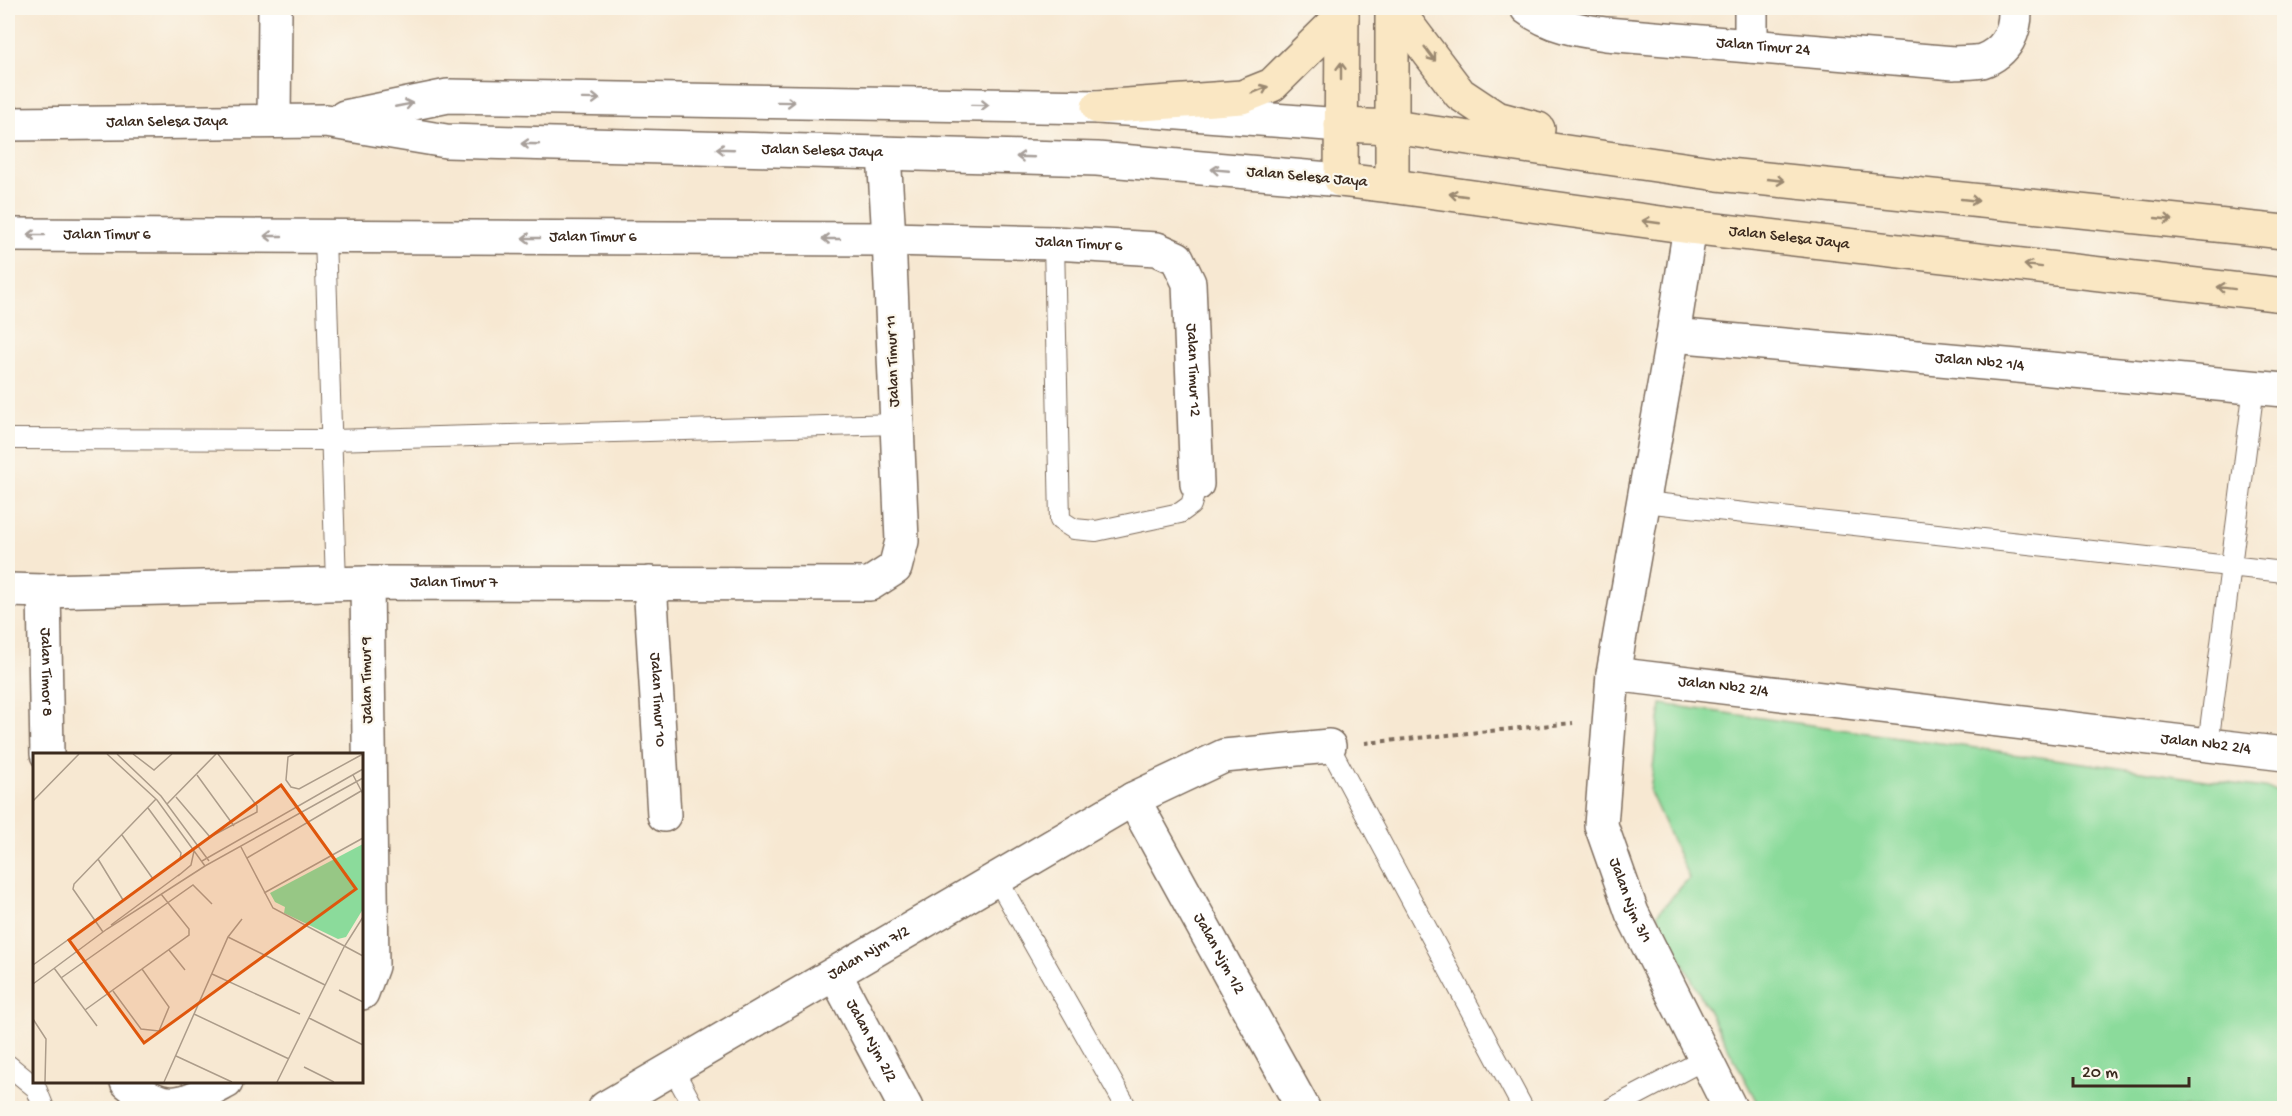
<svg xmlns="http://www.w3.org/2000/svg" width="2292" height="1116" viewBox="0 0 2292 1116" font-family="'Gochi Hand',sans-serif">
<rect width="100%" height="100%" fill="#fbf7ec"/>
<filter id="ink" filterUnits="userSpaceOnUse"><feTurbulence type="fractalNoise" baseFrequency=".0167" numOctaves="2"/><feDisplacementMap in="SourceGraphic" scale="12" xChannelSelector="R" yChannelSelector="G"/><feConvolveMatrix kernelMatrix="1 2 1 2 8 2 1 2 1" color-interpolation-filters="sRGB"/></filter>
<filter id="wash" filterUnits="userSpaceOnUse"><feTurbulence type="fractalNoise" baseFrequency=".008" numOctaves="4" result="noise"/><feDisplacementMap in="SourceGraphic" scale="24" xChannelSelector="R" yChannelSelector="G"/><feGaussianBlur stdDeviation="1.35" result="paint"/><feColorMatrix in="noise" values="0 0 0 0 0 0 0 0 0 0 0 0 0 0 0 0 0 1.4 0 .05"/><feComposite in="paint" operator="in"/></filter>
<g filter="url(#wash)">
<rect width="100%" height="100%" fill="#f7e8d2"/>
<!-- green -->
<polygon fill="#8bdb9b" stroke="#63825c" stroke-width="1.5" points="1661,704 2284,791 2284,1108 1760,1108 1657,914 1689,878 1650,792"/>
</g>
<g filter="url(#ink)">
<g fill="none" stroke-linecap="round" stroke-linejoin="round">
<!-- service casing -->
<g stroke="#7d6c5d" stroke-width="22">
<g id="service">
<polyline points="325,237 336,584"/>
<polyline points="1054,243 1060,520 1074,529 1096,531 1180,513 1191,505 1197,484"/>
<polyline points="8,439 332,440 897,424"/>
<polyline points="1644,502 2284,572"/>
<polyline points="2208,745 2254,387"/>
<polyline points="1329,746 1523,1108"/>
<polyline points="997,879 1127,1108"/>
<polyline points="8,1065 36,1088 44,1108"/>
<polyline points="673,1069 694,1108"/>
<polyline points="1612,1108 1705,1059"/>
</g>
</g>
<!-- minor casing -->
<g stroke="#7d6c5d" stroke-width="36">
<g id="minor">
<path id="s1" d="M1527,8C1551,26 1577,30 1606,34L1954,63C1962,62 1974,63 1982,61C2007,52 2016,31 2015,8"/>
<polyline points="1751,8 1751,46"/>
<polyline points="274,121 275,8"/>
<path id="s2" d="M1690,227L1673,335L1613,674L1601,825L1632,913L1730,1108"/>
<path id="s3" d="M8,235L889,239L1054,243L1157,249L1177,258L1189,283L1197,484"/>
<path id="s4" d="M1673,335L2284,390"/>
<path id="s5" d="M650,583L664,815"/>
<path id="s6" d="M8,590L44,591L367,583L870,584L895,568L902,541L889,239L884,153"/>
<path id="s7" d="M44,591L47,754"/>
<path id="s8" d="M1613,674L2284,754"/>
<path id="s9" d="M1133,799L1303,1108"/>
<path id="s10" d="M835,974L906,1108"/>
<polyline points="362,993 372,966 367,583"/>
<path d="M127,1082C167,1116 185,1104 226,1082"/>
<path id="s11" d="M605,1108L1133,799L1224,756L1329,746"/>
</g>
</g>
<!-- tertiary casing -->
<g stroke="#7d6c5d" stroke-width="36">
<g id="tertiary">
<polyline points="345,117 448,96 1098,107 1341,125"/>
<path id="s12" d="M8,124L326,121L446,141L1097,159L1341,180"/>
</g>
</g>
<!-- secondary casing -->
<g stroke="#7d6c5d" stroke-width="36">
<g id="secondary">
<path id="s13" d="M1342,8L1341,180L1392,186L1690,227L2284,295"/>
<polyline points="1392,8 1392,186"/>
<polyline points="1395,8 1460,94 1496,118 1538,129"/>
<polyline points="1098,107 1242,97 1272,85 1342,16"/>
<polyline points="1341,125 1393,127 1718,174 2284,232"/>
</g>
</g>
<!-- path -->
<polyline stroke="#7d6c5d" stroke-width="4" stroke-dasharray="4.5 4.5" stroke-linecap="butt" points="1365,743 1573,723"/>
<!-- service -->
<use href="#service" stroke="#fff" stroke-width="20"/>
<!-- minor -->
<use href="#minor" stroke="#fff" stroke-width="33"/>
<!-- tertiary -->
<use href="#tertiary" stroke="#fff" stroke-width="33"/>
<!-- secondary -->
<use href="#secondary" stroke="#fae7c3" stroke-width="33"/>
</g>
<!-- one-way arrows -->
<defs><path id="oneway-shaft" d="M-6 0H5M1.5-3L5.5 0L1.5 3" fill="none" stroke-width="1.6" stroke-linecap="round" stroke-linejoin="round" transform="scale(1.5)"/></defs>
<g stroke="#9a8870">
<use href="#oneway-shaft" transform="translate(1430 54) rotate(53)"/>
<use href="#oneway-shaft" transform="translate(1341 71) rotate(-90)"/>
<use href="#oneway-shaft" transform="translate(1260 90) rotate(-22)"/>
<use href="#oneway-shaft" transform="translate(1776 180) rotate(6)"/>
<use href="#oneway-shaft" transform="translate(1458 195) rotate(-172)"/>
<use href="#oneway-shaft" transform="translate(1970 200) rotate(6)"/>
<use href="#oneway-shaft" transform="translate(2164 219) rotate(6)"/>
<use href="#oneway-shaft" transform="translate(1651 222) rotate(-172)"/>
<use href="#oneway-shaft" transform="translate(2033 266) rotate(-173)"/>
<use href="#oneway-shaft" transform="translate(2226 288) rotate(-173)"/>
</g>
<g stroke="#a79f9a">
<use href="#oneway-shaft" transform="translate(591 99) rotate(1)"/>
<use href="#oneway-shaft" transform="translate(786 102) rotate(1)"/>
<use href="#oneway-shaft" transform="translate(404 105) rotate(-11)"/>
<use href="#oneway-shaft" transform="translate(980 105) rotate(1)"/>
<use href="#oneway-shaft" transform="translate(530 144) rotate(-178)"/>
<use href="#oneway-shaft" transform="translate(725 149) rotate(-178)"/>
<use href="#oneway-shaft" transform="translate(1025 157) rotate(-178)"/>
<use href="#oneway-shaft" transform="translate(1220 170) rotate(-175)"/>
<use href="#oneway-shaft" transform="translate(36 235) rotate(-180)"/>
<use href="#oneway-shaft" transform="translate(273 236) rotate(-180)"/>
<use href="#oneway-shaft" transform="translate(531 238) rotate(-180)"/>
<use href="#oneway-shaft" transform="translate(831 239) rotate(-180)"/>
</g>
</g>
<g text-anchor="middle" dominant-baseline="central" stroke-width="4.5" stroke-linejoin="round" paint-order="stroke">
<!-- street labels -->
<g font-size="16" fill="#3b2a1e" stroke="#fbf7ec">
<text stroke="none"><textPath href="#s1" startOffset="242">Jalan Timur 24</textPath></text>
<text stroke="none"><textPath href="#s12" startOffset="159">Jalan Selesa Jaya</textPath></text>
<text stroke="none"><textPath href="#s12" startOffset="816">Jalan Selesa Jaya</textPath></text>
<text transform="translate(1307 178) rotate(5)">Jalan Selesa Jaya</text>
<text stroke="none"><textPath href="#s3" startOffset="99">Jalan Timur 6</textPath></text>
<text stroke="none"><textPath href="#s3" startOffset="585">Jalan Timur 6</textPath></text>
<text stroke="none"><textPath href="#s13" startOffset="624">Jalan Selesa Jaya</textPath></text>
<text stroke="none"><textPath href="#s3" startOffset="1071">Jalan Timur 6</textPath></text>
<text transform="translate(894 361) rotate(-92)">Jalan Timur 11</text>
<text stroke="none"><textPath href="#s4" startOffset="308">Jalan Nb2 1/4</textPath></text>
<text stroke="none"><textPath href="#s3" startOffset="1286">Jalan Timur 12</textPath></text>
<text stroke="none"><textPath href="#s6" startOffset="446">Jalan Timur 7</textPath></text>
<text stroke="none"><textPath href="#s7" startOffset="81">Jalan Timor 8</textPath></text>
<text transform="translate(368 680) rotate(-91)">Jalan Timur 9</text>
<text stroke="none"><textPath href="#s8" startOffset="111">Jalan Nb2 2/4</textPath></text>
<text stroke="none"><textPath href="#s5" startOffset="117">Jalan Timur 10</textPath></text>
<text stroke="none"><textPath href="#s8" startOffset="597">Jalan Nb2 2/4</textPath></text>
<text stroke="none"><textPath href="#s2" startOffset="686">Jalan Njm 3/1</textPath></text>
<text stroke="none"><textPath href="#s11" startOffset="306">Jalan Njm 7/2</textPath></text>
<text stroke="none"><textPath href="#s9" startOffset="177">Jalan Njm 1/2</textPath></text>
<text stroke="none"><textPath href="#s10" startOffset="76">Jalan Njm 2/2</textPath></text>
</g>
</g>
<!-- overview -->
<g transform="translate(33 753)">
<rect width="330" height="330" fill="#f7e8d2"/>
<path d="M330,91V156L313,184L305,186L251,160L252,154L242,149L237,140Z" fill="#8bdb9b"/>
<path fill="none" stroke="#ac9c8a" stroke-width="1.5" d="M74,1L124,47L172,113L330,25M84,1L128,43L176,108M100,1L121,17L139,1M261,1L255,4L253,27L258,34L266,36L330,1M164,22L201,73M320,22L330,41M143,44L177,84L224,59V53L185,1M0,48L46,1M134,51L183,1M89,82L120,126M208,94L240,155L330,203M214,105L328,38M65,106L90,147M169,108L330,16M145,123L158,112L161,98M231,140L330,85M78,172L147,121M70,179L40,136L41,131L123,46M195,184L292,232M136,197L152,217M0,212L147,106L148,100L115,55M21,215L64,273M179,221L267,261M28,225L160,132L179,151M0,231L74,176L172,113M306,237L330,249M80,238L108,276L126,278L136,254L109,216M52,257L156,182V176L128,141M161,261L256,306M276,265L330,292M0,266L13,286L12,329M143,303L199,329M271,314L301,329M131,329L195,184L209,166M244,329L311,194L330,164"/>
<path fill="#df570d" fill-opacity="0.15" stroke="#df570d" stroke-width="3" d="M248,32L323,136L111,290L36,187Z"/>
<rect width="330" height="330" fill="none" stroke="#3b2a1e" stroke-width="3"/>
</g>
<!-- margin -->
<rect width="2292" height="1116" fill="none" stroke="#fbf7ec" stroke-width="30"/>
<!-- scale -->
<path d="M2073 1077v9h116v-9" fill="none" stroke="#3b2a1e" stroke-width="3"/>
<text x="2082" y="1077" font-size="18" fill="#3b2a1e" stroke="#fbf7ec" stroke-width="4.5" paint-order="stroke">20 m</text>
</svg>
